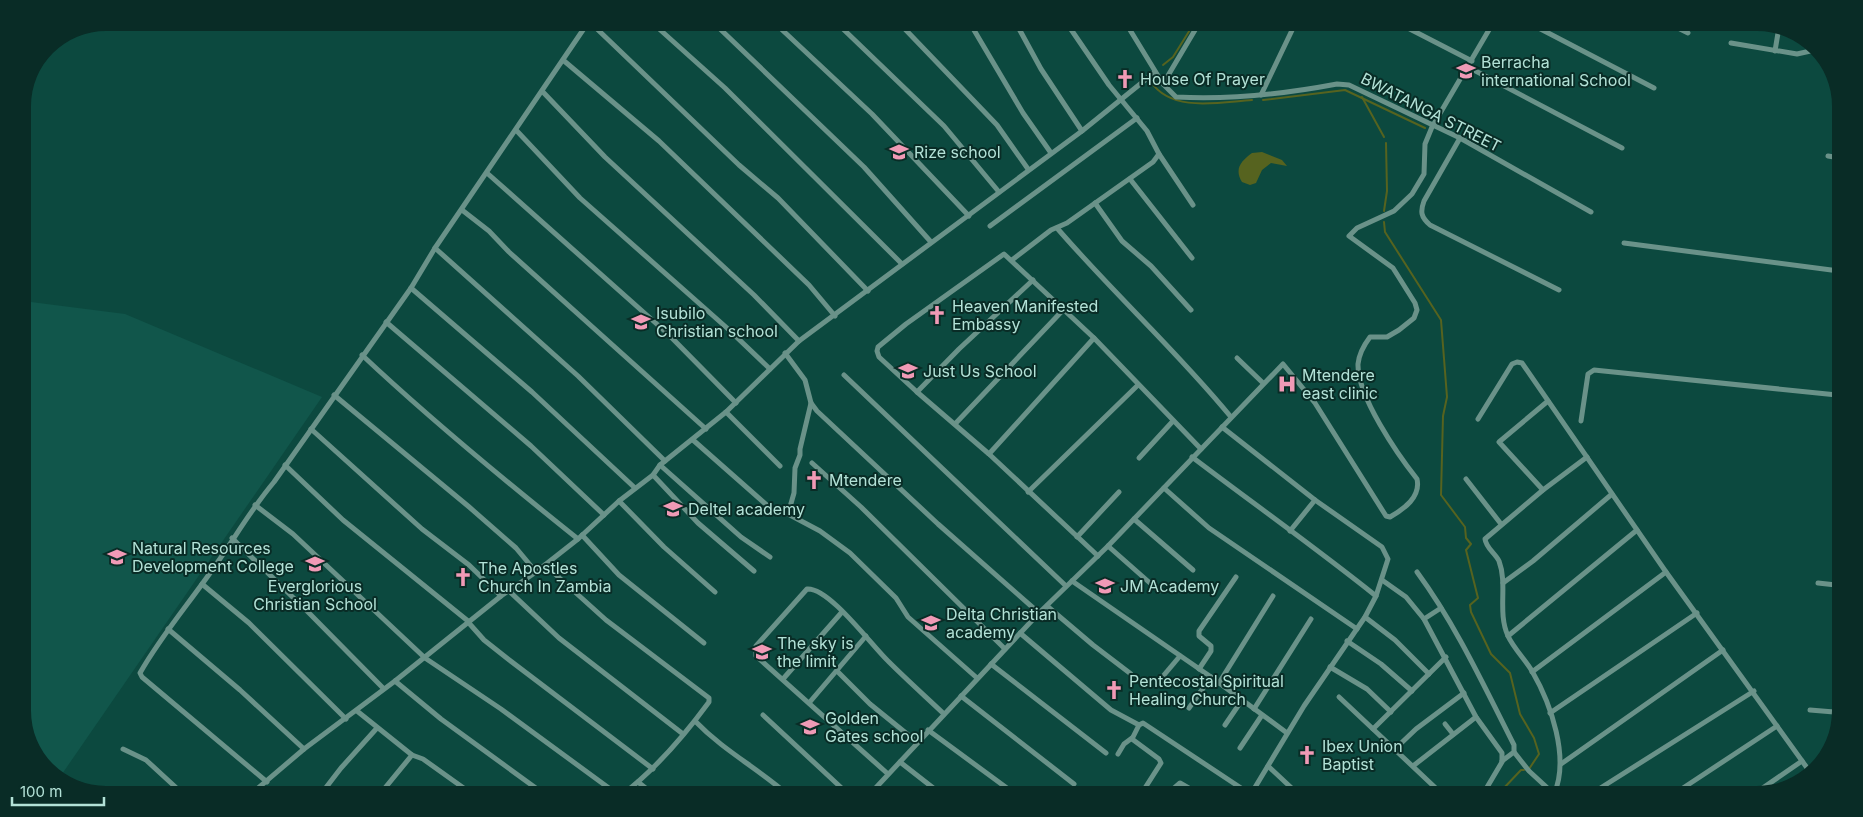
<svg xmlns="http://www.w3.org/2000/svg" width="1863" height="817" viewBox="0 0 1863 817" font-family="Inter,sans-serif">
<rect width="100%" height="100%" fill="#0c493f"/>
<!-- built -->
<polygon fill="#11564b" points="23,301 125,314 322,397 60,777 40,761 23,716"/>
<!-- water -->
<path fill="#56631f" d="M1262,152L1282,160L1287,166L1271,163L1262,170L1256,183L1250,185L1242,182C1234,169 1241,161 1252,153Z"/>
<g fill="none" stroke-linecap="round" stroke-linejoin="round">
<!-- stream -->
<g stroke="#56631f" stroke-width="2">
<polyline points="1163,65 1173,57 1193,25"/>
<path d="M1151,82C1172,113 1220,102 1252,100"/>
<polyline points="1362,97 1384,137"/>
<polyline points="1263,100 1345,90 1425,128"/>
<polyline points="1384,211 1387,191 1386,143"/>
<polyline points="1384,222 1385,232 1441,320 1447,397 1443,416 1441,495 1465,527 1466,538 1471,544 1466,550 1478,598 1470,605 1471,612 1491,654 1510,673 1520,714 1534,738 1539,754 1529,769"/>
<polyline points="1502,794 1502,790 1521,770 1524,770"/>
</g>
<!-- minor -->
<g stroke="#6a9289" stroke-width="5">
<polyline points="1529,23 1654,88"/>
<polyline points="1668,23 1688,33"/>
<polyline points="1400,24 1472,61"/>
<polyline points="971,25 1023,113 1051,153"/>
<polyline points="1017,25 1041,69 1082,131"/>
<polyline points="1127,25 1163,84 1198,25"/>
<polyline points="717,26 864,167 931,242"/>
<polyline points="778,26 872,114 969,216"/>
<polyline points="840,26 944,126 999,192"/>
<polyline points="902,26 997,125 1028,169"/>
<polyline points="595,27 739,165 778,198 868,291"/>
<polyline points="657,27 725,88 902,264"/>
<polyline points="1731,43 1797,54 1815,50"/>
<polyline points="1775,51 1779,27"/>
<polyline points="563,60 659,141 809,285 835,316"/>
<polyline points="1468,67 1622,148"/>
<path d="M1163,84L1176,97C1230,100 1284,94 1337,84L1349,85L1460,138L1591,212"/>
<polyline points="542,91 605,157 754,295 799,341"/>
<polyline points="1261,95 1295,24"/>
<polyline points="516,130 580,198 727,328 770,369"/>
<path d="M1460,138L1424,201C1420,212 1421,217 1430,225L1559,290"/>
<polyline points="1159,154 1193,205"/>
<polyline points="1828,156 1840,158"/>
<polyline points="487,173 668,334 736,403"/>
<polyline points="1130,179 1192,258"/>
<polyline points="1095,203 1122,241 1151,266 1191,310"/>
<polyline points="462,210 489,231 509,252 706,429"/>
<polyline points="990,226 1137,118"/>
<path d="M1057,228C1113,293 1177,351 1231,417"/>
<polyline points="1624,243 1839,271"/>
<polyline points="435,248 578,376 665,461"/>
<polyline points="1012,260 1051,230 1067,223 1153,162 1159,154 1147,131 1109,85 1068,25"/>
<polyline points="411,288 532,392 635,488"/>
<polyline points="386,322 531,446 604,515"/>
<polyline points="785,353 805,380 811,403 817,411 938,524 1039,613"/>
<path d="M362,355C431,420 504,480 578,539"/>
<polyline points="1237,358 1263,383"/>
<polyline points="844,375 1066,586"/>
<polyline points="917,392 959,349 1033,280"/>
<polyline points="334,395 468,506 516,548 536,572"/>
<polyline points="811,403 800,449 800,455 795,468 794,493 788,514 820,531 850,553 896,598 908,617 977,678"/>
<polyline points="726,412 780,466"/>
<polyline points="1478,419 1512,364 1517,362 1522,363 1666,572 1810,772"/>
<polyline points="1581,421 1588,374 1594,370 1837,395"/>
<polyline points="955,424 1064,309"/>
<polyline points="1222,427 1315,500 1382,547 1388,559 1376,596 1365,617 1304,706 1251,794"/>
<polyline points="311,429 422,529 469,565 501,596"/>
<polyline points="693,440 777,514 789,511"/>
<polyline points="989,454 1094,338"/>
<path d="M1192,457C1254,504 1316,548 1376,596"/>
<polyline points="1139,458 1173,421"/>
<polyline points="812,463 861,507 1005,649"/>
<polyline points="285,465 343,520 468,621"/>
<polyline points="660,465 741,537 770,557"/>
<polyline points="653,475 698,523 754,571"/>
<polyline points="1466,479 1501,524"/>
<polyline points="1164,488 1209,528 1357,629"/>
<polyline points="1543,490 1499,442 1548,401"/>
<polyline points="1028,492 1138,385"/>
<polyline points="619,501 664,547 715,592"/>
<polyline points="255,505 293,534 425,658 501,709 617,794"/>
<polyline points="1134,519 1193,570"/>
<polyline points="1290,531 1315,500"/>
<polyline points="582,535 619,575 704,643"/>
<polyline points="1077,537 1119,492"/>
<polyline points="232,538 310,614 383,688"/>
<polyline points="1108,546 1159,591"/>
<polyline points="1098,556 989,454 917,392 879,357 877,351 878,347 906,324 1004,254 1094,338 1201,449"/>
<path d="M545,565L606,620L709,698V702C684,736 657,768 623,794"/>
<path d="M1417,572C1456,625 1484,686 1514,745V752L1502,761"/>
<polyline points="1382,580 1406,597 1424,619 1476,717 1502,753 1502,762 1483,794"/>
<polyline points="1072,581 1211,677 1287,733"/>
<polyline points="1503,583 1533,561 1612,494"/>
<polyline points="1818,583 1836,585"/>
<polyline points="202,584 249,623 346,719"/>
<polyline points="508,590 559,638 683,734"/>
<polyline points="1047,606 1093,645 1131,674"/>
<polyline points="1365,617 1395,640 1429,674"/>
<polyline points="1424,619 1441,608"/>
<polyline points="468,622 484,640 508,659 653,769"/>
<polyline points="168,629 240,690 304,749"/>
<polyline points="1020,633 1111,710 1139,725"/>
<polyline points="1508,636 1637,530"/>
<polyline points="1347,641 1381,664 1412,691"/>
<polyline points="991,664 1106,753"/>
<polyline points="1330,667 1367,689 1391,712"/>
<polyline points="1199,669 1211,651 1211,646 1199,636 1199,631 1236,577"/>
<polyline points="837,671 870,704 917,742"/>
<polyline points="1532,672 1666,572"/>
<polyline points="1164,675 1180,656"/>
<polyline points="783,679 842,612"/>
<polyline points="395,681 441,719 544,794"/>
<polyline points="1219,683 1273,596"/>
<polyline points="961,696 1074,784"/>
<polyline points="1339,697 1373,729"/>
<polyline points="809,703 866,636"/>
<polyline points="1189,708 1211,677"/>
<polyline points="1254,709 1311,619"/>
<polyline points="1810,710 1834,712"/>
<polyline points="357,711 412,755 423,759 472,794"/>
<polyline points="1550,713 1697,613"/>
<polyline points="763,715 848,794"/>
<path d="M695,721C724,751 756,767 787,794"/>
<polyline points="1445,724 1453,734"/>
<polyline points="1225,725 1242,700"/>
<polyline points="928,730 1015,794"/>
<polyline points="1240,748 1262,715"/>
<polyline points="123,749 146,760 183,794"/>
<polyline points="1395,749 1416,729 1464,693"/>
<polyline points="1514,752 1529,771 1554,794"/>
<polyline points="1118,754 1124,744 1132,738"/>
<polyline points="900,762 941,794"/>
<polyline points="1561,764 1723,650"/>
<polyline points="1268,766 1298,794"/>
<polyline points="1413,766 1476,717"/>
<path d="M888,774L756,656V646L807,589C829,587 872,646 888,661C906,679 925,696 944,714"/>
<path d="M267,782L142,677L140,673C162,634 192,600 217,563C236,536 252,508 274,482L411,288L435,248L585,27"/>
<polyline points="638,782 653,794"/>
<polyline points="1145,788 1161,763 1159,759 1132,739 1139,725 1143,723 1250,794"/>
<polyline points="875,789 882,794"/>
<polyline points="1172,790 1180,783 1199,794"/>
<polyline points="251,794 304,749 395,681 501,596 536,572 578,539 619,501 653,475 660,465 726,412 799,341 1082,131 1155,72"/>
<polyline points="321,794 341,768 377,728"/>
<polyline points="380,794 412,755"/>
<path d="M870,794L1039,613L1108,546L1283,364L1315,403L1386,516L1390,517C1404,509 1421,497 1417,479C1398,455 1357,396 1358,364C1359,354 1364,345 1370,337H1387L1399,330L1414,318L1417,310L1415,303L1393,268L1349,236L1357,228L1394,211L1412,194L1424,174L1425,144L1432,127L1493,23"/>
<polyline points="1442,794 1373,729 1446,657"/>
<path d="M1554,794C1570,758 1551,704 1532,671C1525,659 1514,649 1508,636C1497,612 1508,585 1499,561C1495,553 1486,548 1485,539L1543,490L1587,457"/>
<polyline points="1591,794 1754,691"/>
<polyline points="1674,794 1777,726"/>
<polyline points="1754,794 1802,761"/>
</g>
</g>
<!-- icons -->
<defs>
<g id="school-bare" transform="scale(1.5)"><path d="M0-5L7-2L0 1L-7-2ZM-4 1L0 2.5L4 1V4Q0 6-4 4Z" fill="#f09ab6" stroke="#092c26" stroke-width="2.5" paint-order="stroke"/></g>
<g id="church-bare" transform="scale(1.5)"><path d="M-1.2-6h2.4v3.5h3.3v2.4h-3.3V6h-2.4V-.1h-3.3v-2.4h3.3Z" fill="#f09ab6" stroke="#092c26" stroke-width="2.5" paint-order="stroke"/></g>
<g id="hospital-bare" transform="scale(1.5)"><path d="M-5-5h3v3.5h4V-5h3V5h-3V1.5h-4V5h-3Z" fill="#f09ab6" stroke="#092c26" stroke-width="2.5" paint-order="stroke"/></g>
<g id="university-bare" transform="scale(1.5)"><path d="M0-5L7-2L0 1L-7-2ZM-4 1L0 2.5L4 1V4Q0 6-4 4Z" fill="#f09ab6" stroke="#092c26" stroke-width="2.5" paint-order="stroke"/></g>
</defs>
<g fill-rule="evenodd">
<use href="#school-bare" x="1466" y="71"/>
<use href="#church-bare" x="1125" y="79"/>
<use href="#school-bare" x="899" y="152"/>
<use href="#church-bare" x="937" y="315"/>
<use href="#school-bare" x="641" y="322"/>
<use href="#school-bare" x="908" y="371"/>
<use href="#hospital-bare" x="1287" y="384"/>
<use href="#church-bare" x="814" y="480"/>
<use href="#school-bare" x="673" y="509"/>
<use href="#university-bare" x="117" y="557"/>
<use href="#school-bare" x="315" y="564"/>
<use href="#church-bare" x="463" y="577"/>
<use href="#school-bare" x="1105" y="586"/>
<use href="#school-bare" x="931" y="623"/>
<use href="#school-bare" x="762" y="652"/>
<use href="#church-bare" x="1114" y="690"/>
<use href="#school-bare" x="810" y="727"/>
<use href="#church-bare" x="1307" y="755"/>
</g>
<g text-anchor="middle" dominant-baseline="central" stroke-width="4" stroke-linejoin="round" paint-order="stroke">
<!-- poi labels -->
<g font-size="16" fill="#b3e2d7" stroke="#092c26" text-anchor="start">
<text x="1481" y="62">Berracha<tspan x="1481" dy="18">international School</tspan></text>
<text x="1140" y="79">House Of Prayer</text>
<text x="914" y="152">Rize school</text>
<text x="952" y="306">Heaven Manifested<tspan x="952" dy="18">Embassy</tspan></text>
<text x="656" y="313">Isubilo<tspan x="656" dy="18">Christian school</tspan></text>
<text x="923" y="371">Just Us School</text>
<text x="1302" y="375">Mtendere<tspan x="1302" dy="18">east clinic</tspan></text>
<text x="829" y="480">Mtendere</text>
<text x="688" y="509">Deltel academy</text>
<text x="132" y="548">Natural Resources<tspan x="132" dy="18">Development College</tspan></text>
<text x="478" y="568">The Apostles<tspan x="478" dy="18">Church In Zambia</tspan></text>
<text x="315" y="586" text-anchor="middle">Everglorious<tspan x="315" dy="18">Christian School</tspan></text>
<text x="1120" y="586">JM Academy</text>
<text x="946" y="614">Delta Christian<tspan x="946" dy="18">academy</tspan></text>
<text x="777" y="643">The sky is<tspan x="777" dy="18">the limit</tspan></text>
<text x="1129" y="681">Pentecostal Spiritual<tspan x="1129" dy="18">Healing Church</tspan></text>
<text x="825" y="718">Golden<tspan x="825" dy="18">Gates school</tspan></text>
<text x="1322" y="746">Ibex Union<tspan x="1322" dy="18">Baptist</tspan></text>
</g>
<!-- street labels -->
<g font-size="16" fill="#b3e2d7" stroke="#092c26">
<text transform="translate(1431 112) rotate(27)">BWATANGA STREET</text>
</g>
</g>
<!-- crop -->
<path d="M0 0H1863V817H0ZM106 31H1757A75 75 0 0 1 1832 106V711A75 75 0 0 1 1757 786H106A75 75 0 0 1 31 711V106A75 75 0 0 1 106 31Z" fill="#092c26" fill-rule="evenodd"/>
<!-- scale -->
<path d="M12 797v8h92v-8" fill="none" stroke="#b3e2d7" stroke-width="2.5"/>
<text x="20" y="797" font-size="15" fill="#b3e2d7" stroke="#092c26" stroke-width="4" paint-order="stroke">100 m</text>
</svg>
